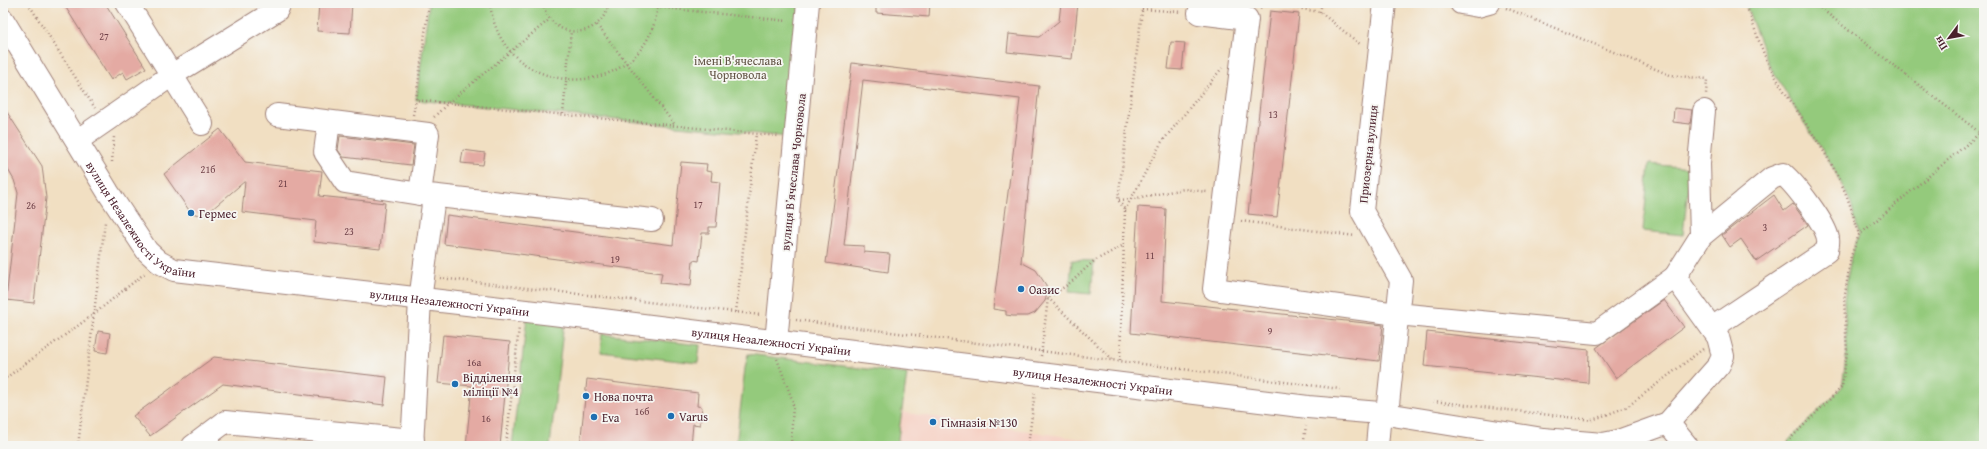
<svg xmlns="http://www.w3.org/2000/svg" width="1987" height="449" viewBox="0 0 1987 449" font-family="'Gentium Book Plus',serif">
<rect width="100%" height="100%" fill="#f6f6f2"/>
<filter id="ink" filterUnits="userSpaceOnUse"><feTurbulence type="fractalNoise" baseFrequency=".025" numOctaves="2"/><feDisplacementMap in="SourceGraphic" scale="8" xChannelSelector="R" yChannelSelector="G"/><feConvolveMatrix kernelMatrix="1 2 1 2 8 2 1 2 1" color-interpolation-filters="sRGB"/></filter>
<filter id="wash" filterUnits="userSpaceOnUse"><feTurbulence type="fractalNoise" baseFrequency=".012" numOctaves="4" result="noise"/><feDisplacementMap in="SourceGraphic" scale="16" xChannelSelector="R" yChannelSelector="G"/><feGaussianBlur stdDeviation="0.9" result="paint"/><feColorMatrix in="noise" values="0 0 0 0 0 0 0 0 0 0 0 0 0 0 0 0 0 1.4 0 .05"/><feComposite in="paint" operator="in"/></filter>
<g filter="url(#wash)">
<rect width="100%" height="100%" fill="#f1dfc2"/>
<!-- built -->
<polygon fill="#f6d1c5" points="901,412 1128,446 897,446"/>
<!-- green -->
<g fill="#94ca7b" stroke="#6f7453">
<polygon points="429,3 808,3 789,137 416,100"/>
<polygon points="1745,3 1984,3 1984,446 1785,446 1789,440 1842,387 1847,352 1844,300 1851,256 1859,235 1851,203 1842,185 1830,162 1803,121 1768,63"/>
<polygon points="1649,164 1690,168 1683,235 1643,231"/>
<polygon points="1072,260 1094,261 1091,294 1069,292"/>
<polygon points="527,317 564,321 550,446 512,446"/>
<polygon points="602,334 700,345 698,363 600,352"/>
<polygon points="748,354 907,374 897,446 736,446 745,368"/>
</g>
<g id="blocks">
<!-- building -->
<g fill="#e4aaa3">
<polygon points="63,3 105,3 146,68 127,79 123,72 111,80"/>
<polygon points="319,3 352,3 350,33 317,31"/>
<polygon points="876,3 930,3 929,17 876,13"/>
<polygon points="1061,3 1078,3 1072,59 1007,52 1009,34 1039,37 1059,21"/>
<polygon points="1270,11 1299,14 1277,217 1248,214"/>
<polygon points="1171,42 1185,43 1182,70 1168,69"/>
<polygon points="852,63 1039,86 1021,262 1036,270 1046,285 1047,293 1045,301 1035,313 1028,316 1013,316 1006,315 1006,311 993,309 1020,99 863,80 844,245 864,246 864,252 890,254 888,272 826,263"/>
<polygon points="3,106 42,166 46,198 34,303 6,300 18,193 14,180 3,161"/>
<polygon points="1674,108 1692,110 1690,124 1673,122"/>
<polygon points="220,129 245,162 322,171 319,196 385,203 380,249 314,242 316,221 242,212 245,181 204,216 191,213 164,174"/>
<polygon points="340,136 414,145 411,165 343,157 338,150"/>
<polygon points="463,150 485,153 483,165 461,163"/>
<polygon points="681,162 707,164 706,171 712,172 711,181 720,182 716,227 709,227 709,233 702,233 699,261 693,260 691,286 660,283 662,273 444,244 447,215 673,245"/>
<polygon points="1774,195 1784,211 1793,204 1808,225 1756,261 1741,239 1730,247 1722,235"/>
<polygon points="1138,207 1166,209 1162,301 1383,325 1379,361 1131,333"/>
<polygon points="1664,300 1684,327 1616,378 1596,348"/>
<polygon points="98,331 110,333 107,353 95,351"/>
<polygon points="1427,332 1589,350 1588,383 1424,366"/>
<polygon points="443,335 510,342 500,446 466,446 472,386 438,383"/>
<polygon points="214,357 387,377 384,405 223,384 150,436 133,416"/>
<polygon points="587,379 698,393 697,406 702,407 700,425 693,424 691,446 580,446"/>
</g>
</g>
</g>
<g filter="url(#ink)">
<use href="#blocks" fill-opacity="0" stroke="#9e7f76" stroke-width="1"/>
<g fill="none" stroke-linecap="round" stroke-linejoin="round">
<!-- minor casing -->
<g stroke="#9e7f76" stroke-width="24">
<g id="minor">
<polyline points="127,3 202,124"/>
<polyline points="1385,3 1362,211 1401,280 1387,414"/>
<polyline points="1461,3 1478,6 1489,3"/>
<path id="s1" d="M3,20L108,192L147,251L159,262L174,270L578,317L1308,407L1380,413L1543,439L1603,444L1618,441L1668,423L1719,365L1723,356L1718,337L1675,277L1597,333L1397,314L1214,289L1247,19L1199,13"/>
<polyline points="277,115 428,134 420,194 652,220"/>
<polyline points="329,122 325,152 345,182 420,194"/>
<polyline points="78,140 172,75 277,10 280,3"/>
<polyline points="1701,236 1699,163 1704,111"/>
<path d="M1675,277L1701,236L1772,178L1783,174C1795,184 1826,224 1828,239C1829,243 1827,247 1827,251L1712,328"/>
<polyline points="776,342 808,3"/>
<polyline points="1668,423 1687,446"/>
<polyline points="193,446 225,422 413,440"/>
<polyline points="412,446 420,300 434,197"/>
<polyline points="1377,446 1380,413"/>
</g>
</g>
<!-- path -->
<g stroke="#9e7f76" stroke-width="2.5" stroke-dasharray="1 3" stroke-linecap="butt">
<polyline points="28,3 95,108"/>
<polyline points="429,3 416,100 778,136"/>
<path d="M490,3C501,105 650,105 658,3"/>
<path d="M543,3C550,41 601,41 609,3"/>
<polyline points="617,3 788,21"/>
<path d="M1745,3C1753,22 1759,44 1768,63C1786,98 1811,128 1830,162C1844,185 1852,209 1859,235"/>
<polyline points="1814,3 1984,136"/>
<polyline points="1260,8 1266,3 1320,12 1361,45"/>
<polyline points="1506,8 1670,75 1707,79 1706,94"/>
<polyline points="1142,9 1182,12"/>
<polyline points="1320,12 1322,3"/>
<polyline points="597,25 675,125"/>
<polyline points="563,114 571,31"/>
<polyline points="413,115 416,100"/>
<polyline points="434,117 448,103 550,19"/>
<polyline points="112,162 114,137"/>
<polyline points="1119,200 1131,199 1161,143 1222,68"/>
<polyline points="1125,210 1131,199 1184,189 1207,192"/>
<polyline points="1241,221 1355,236"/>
<polyline points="440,278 761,315"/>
<polyline points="1048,298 1112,359"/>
<polyline points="736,312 756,134"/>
<polyline points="796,320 1340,389"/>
<polyline points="1041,356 1048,298 1070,283 1094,261 1124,245"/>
<polyline points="777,359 793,402 791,446"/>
<polyline points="1120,360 1125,210 1118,200 1143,3"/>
<polyline points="3,380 94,314 145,273"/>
<polyline points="1433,401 1592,420 1627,407 1703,349"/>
<polyline points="78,446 105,222"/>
<polyline points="506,446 519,327"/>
<polyline points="1028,446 1035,392"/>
<polyline points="1303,446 1306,426"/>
<polyline points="1785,446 1789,440 1842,387 1847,352 1844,300 1851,256 1859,235 1980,133 1984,127"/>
</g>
<!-- minor -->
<use href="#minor" stroke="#fff" stroke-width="22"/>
</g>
</g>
<!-- markers -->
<g fill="#1f6fb2" stroke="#f6f6f2" stroke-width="1.5">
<circle cx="191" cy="213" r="4"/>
<circle cx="1021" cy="289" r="4"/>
<circle cx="455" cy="384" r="4"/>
<circle cx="586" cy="396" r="4"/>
<circle cx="671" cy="416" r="4"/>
<circle cx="594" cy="417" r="4"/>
<circle cx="933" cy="422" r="4"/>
</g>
<g text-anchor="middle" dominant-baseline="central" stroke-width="3.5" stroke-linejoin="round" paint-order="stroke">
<!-- number labels -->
<g font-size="10" fill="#704249">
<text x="104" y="36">27</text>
<text x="1273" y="114">13</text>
<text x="208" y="169">21б</text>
<text x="283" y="183">21</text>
<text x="698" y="204">17</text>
<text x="31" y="205">26</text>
<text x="1765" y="227">3</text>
<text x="349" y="231">23</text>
<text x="1150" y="255">11</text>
<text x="615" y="259">19</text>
<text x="1270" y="331">9</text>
<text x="474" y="362">16а</text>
<text x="642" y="411">16б</text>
<text x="486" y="418">16</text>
</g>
<!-- park labels -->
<g font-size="12" fill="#605243" stroke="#f6f6f2">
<text x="738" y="60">імені В'ячеслава<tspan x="738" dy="14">Чорновола</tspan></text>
</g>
<!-- street labels -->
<g font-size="12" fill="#4a1f2b" stroke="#f6f6f2">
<text transform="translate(1368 154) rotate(-84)">Приозерна вулиця</text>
<text transform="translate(793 172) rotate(-84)">вулиця Вʼячеслава Чорновола</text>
<text stroke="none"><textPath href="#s1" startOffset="247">вулиця Незалежності України</textPath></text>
<text stroke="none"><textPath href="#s1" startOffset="583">вулиця Незалежності України</textPath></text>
<text stroke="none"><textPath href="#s1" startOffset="907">вулиця Незалежності України</textPath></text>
<text stroke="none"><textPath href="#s1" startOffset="1231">вулиця Незалежності України</textPath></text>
</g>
<!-- poi labels -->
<g font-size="12" fill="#4a1f2b" stroke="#f6f6f2" text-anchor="start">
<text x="199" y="213">Гермес</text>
<text x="1029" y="289">Оазис</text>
<text x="463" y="377">Відділення<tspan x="463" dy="14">міліції №4</tspan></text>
<text x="594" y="396">Нова почта</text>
<text x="679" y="416">Varus</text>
<text x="602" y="417">Eva</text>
<text x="941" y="422">Гімназія №130</text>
</g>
</g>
<!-- margin -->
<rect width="1987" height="449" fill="none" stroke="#f6f6f2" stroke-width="16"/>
<!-- north arrow -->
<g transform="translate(1949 38) rotate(238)" stroke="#f6f6f2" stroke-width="3" paint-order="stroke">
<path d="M0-3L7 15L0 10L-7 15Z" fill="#4a1f2b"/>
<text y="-6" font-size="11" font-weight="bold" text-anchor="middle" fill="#4a1f2b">Пн</text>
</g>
</svg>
